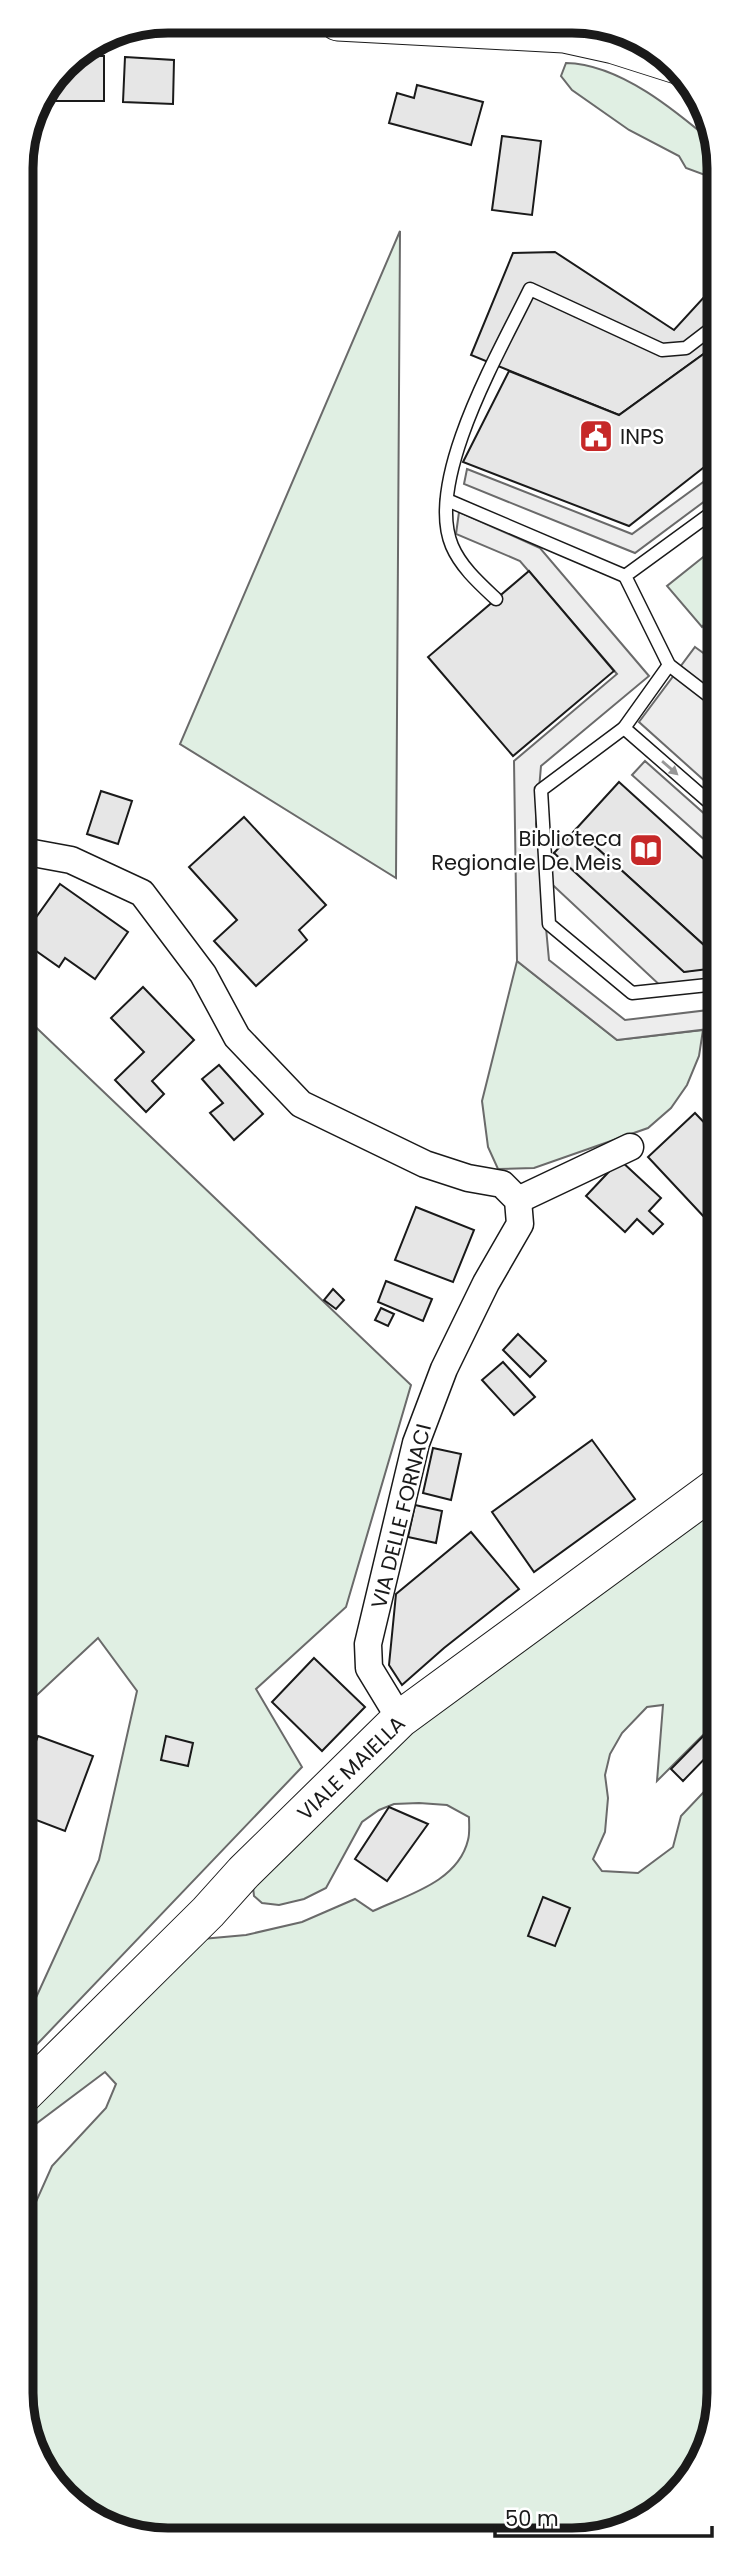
<svg xmlns="http://www.w3.org/2000/svg" width="740" height="2561" viewBox="0 0 740 2561" font-family="Poppins,sans-serif">
<rect width="100%" height="100%" fill="#fff"/>
<!-- green -->
<g fill="#e0efe3" stroke="#6a6a6a" stroke-width="2">
<path d="M566,63C620,64 676,111 716,145V173L705,175L686,168L679,156L629,130L572,90L561,76Z"/>
<polygon points="400,231 396,878 180,744"/>
<polygon points="717,546 717,608 702,627 667,586"/>
<polygon points="517,961 617,1040 703,1030 699,1056 687,1085 671,1108 648,1128 534,1168 498,1169 488,1147 482,1101"/>
<polygon points="22,1014 411,1385 346,1607 256,1689 302,1767 23,2059 23,2026 99,1860 137,1691 98,1638 23,1708"/>
<path d="M718,1499V1720L657,1781L663,1705L647,1707L622,1733L610,1754L605,1775L608,1798L605,1832L593,1859L602,1871L638,1873L673,1847L681,1816L718,1777L719,2402L683,2490L600,2537H139L64,2497L24,2421V2234L26,2224L52,2166L106,2108L116,2084L105,2072L33,2126L23,2128V2100L191,1940L246,1935L302,1922L355,1899L373,1911C407,1895 458,1882 468,1840C470,1833 469,1824 469,1817L447,1805L419,1803L394,1804L379,1810L362,1822L326,1888L304,1899L279,1905L262,1903L254,1896L252,1877L373,1755Z"/>
</g>
<!-- parking -->
<g fill="#ededed" stroke="#6a6a6a" stroke-width="2">
<polygon points="467,469 632,534 717,472 717,492 635,553 464,484"/>
<polygon points="459,512 540,548 649,676 541,766 536,824 541,872 554,853 684,972 717,966 717,982 665,990 541,874 549,960 625,1020 717,1009 717,1028 617,1040 517,961 514,761 617,674 520,561 456,534"/>
<polygon points="695,647 717,663 717,792 639,722"/>
<polygon points="645,761 717,825 717,851 632,775"/>
</g>
<!-- building -->
<g fill="#e6e6e6" stroke="#1a1a1a" stroke-width="2">
<polygon points="76,56 104,56 104,101 49,101 49,87 64,64"/>
<polygon points="125,57 174,60 173,104 123,102"/>
<polygon points="417,85 483,102 471,145 389,123 397,93 414,98"/>
<polygon points="502,136 541,141 532,215 492,210"/>
<polygon points="555,252 674,330 716,284 716,345 619,415 471,355 513,253"/>
<polygon points="716,345 717,457 629,526 463,462 509,371 619,415"/>
<polygon points="529,571 614,671 513,756 428,657"/>
<polygon points="619,782 717,871 717,957 576,829"/>
<polygon points="101,791 132,801 118,844 87,834"/>
<polygon points="244,817 326,905 299,930 307,940 256,986 214,941 237,920 189,867"/>
<polygon points="576,829 717,957 708,969 684,972 554,853"/>
<polygon points="60,884 128,932 95,979 65,958 59,967 22,941 22,937"/>
<polygon points="143,987 194,1040 152,1081 164,1094 146,1112 115,1080 144,1052 111,1018"/>
<polygon points="219,1065 263,1114 234,1140 210,1113 223,1103 202,1079"/>
<polygon points="695,1113 717,1136 717,1209 706,1219 648,1157"/>
<polygon points="620,1160 661,1198 649,1211 663,1224 653,1234 637,1219 625,1232 586,1196"/>
<polygon points="416,1207 474,1230 453,1282 395,1260"/>
<polygon points="386,1281 432,1299 423,1321 378,1302"/>
<polygon points="333,1289 344,1300 336,1309 324,1300"/>
<polygon points="381,1308 394,1314 388,1326 375,1320"/>
<polygon points="518,1334 546,1361 530,1377 503,1350"/>
<polygon points="503,1362 535,1397 514,1415 482,1380"/>
<polygon points="592,1440 635,1499 534,1572 492,1512"/>
<polygon points="433,1448 461,1454 451,1500 423,1493"/>
<polygon points="415,1505 442,1511 436,1543 408,1537"/>
<polygon points="471,1532 519,1589 444,1648 402,1685 389,1665 396,1594"/>
<polygon points="314,1658 365,1707 322,1751 272,1702"/>
<polygon points="716,1723 718,1745 683,1781 671,1769"/>
<polygon points="38,1736 93,1756 65,1831 26,1816 23,1825 23,1749 32,1752"/>
<polygon points="166,1736 193,1743 188,1766 161,1760"/>
<polygon points="389,1807 428,1824 387,1881 355,1859"/>
<polygon points="543,1897 570,1908 555,1946 528,1936"/>
</g>
<g fill="none" stroke-linecap="round" stroke-linejoin="round">
<!-- lane casing -->
<g stroke="#1a1a1a" stroke-width="15">
<g id="lane">
<polyline points="447,500 625,576"/>
<polyline points="717,509 625,576 669,665 717,702"/>
<path d="M496,599C479,583 461,567 452,546C424,480 501,349 530,289L662,350L686,348L716,325"/>
<polyline points="712,613 717,617"/>
<polyline points="669,665 624,728 541,790 549,924 632,993 717,984"/>
<polyline points="624,728 717,809"/>
</g>
</g>
<!-- street casing -->
<g stroke="#1a1a1a" stroke-width="29">
<g id="street">
<polyline points="22,851 71,860 142,893 203,974 237,1037 301,1104 425,1164 468,1178 502,1184 518,1200 520,1224 486,1283 444,1369 416,1443 368,1644 369,1668 400,1719"/>
<polyline points="518,1200 630,1147"/>
</g>
</g>
<!-- secondary casing -->
<g stroke="#1a1a1a" stroke-width="39">
<g id="secondary">
<polyline points="338,22 564,34 614,45 677,65"/>
<polyline points="23,2095 208,1912 244,1872 400,1719 718,1486"/>
</g>
</g>
<!-- lane -->
<use href="#lane" stroke="#fff" stroke-width="12"/>
<!-- street -->
<use href="#street" stroke="#fff" stroke-width="26"/>
<!-- secondary -->
<use href="#secondary" stroke="#fff" stroke-width="37"/>
</g>
<!-- one-way arrows -->
<defs><path id="oneway-solid" d="M-6-.8H1V-3.2L6.5 0L1 3.2V.8H-6Z" transform="scale(1.75)"/></defs>
<use fill="#989898" href="#oneway-solid" transform="translate(670 768) rotate(41)"/>
<!-- icons -->
<defs>
<g id="civic-square" transform="scale(1.75)"><rect x="-9" y="-9" width="18" height="18" rx="4" fill="#c62828" stroke="#fff"/><path d="M-.6-6.5H3V-4.5H.6V-3L4-1V1h2V6H-6V1h2V-1L-.6-3ZM-1.2 2.5V6h2.4V2.5Z" fill="#fff"/></g>
<g id="library-square" transform="scale(1.75)"><rect x="-9" y="-9" width="18" height="18" rx="4" fill="#c62828" stroke="#fff"/><path d="M-6-4Q-3-5.5-.7-3.5V5Q-3 3-6 4ZM6-4Q3-5.5 .7-3.5V5Q3 3 6 4Z" fill="#fff"/></g>
</defs>
<g fill-rule="evenodd">
<use href="#civic-square" x="596" y="436"/>
<use href="#library-square" x="646" y="850"/>
</g>
<g text-anchor="middle" dominant-baseline="central" stroke-width="5" stroke-linejoin="round" paint-order="stroke">
<!-- poi labels -->
<g font-size="21" fill="#1a1a1a" stroke="#fff" text-anchor="start">
<text x="620" y="436">INPS</text>
<text x="622" y="838" text-anchor="end">Biblioteca<tspan x="622" dy="24">Regionale De Meis</tspan></text>
</g>
<!-- street labels -->
<g font-size="21" fill="#1a1a1a" stroke="#fff">
<text transform="translate(401 1516) rotate(-76)">VIA DELLE FORNACI</text>
<text transform="translate(351 1768) rotate(-44)">VIALE MAIELLA</text>
</g>
</g>
<!-- crop -->
<path d="M0 0H740V2561H0ZM168 33H572A135 135 0 0 1 707 168V2393A135 135 0 0 1 572 2528H168A135 135 0 0 1 33 2393V168A135 135 0 0 1 168 33Z" fill="#fff" fill-rule="evenodd"/>
<path fill="none" stroke="#1a1a1a" stroke-width="9" d="M168 33H572A135 135 0 0 1 707 168V2393A135 135 0 0 1 572 2528H168A135 135 0 0 1 33 2393V168A135 135 0 0 1 168 33Z"/>
<!-- scale -->
<path d="M495 2526v10h217v-10" fill="none" stroke="#1a1a1a" stroke-width="3.5"/>
<text x="505" y="2526" font-size="21" fill="#1a1a1a" stroke="#ffffff" stroke-width="5" paint-order="stroke">50 m</text>
</svg>
